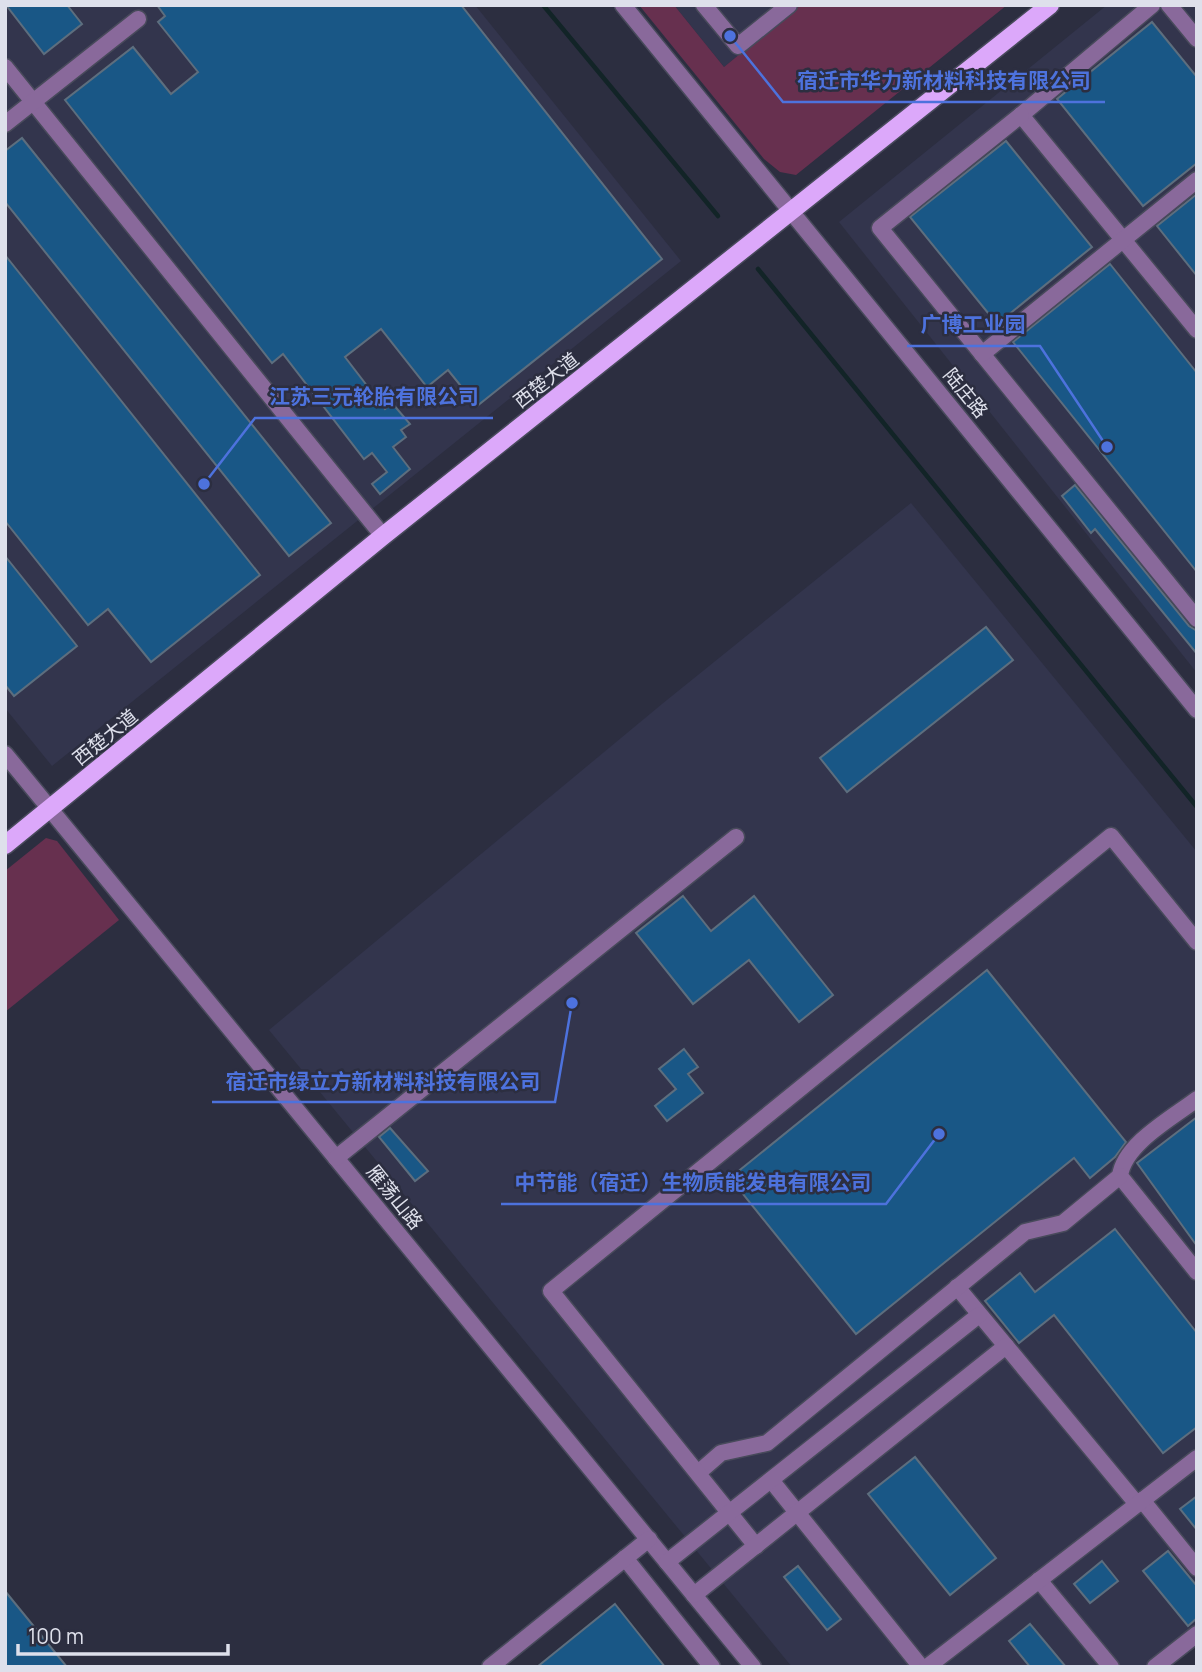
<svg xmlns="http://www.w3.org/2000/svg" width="1202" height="1672" viewBox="0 0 1202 1672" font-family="Manrope,'Noto Sans SC',sans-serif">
<rect width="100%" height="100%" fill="#2c2e40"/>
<!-- built -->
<g fill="#33354d">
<polygon points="5,5 475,5 681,261 52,766 5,708"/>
<polygon points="674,5 800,5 724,67"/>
<polygon points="1107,5 1197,5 1197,673 839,222"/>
<polygon points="911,503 1197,852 1197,1639 1162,1667 792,1667 269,1030 662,704"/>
</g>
<!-- green -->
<g fill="#67304f">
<polygon points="639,5 674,5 724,67 800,5 1007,5 796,175 780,172 764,159"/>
<polygon points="46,838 57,841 119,920 5,1012 5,871"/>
</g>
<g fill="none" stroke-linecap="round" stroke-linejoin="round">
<!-- stream -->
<g stroke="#122427" stroke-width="4.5">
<polyline points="543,5 718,216"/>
<polyline points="758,269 1197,807"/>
</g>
</g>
<!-- building -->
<g fill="#195786" stroke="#5d6e7e" stroke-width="2">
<polygon points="6,5 67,5 82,24 44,54"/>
<polygon points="157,5 461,5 662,259 477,406 448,370 427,387 381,329 345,357 385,409 392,403 410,424 401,430 406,437 393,447 410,469 380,494 372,484 387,472 372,453 364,459 283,354 272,363 65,100 133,47 171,94 198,72 158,22 165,16"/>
<polygon points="1152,22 1197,77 1197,163 1143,206 1057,99"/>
<polygon points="22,138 331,523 289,556 5,202 5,151"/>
<polygon points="1006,141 1092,247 997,324 910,217"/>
<polygon points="1197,194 1197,276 1157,226"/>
<polygon points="5,255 260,575 151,662 108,609 88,625 5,521"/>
<polygon points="1110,264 1197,373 1197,572 1013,342"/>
<polygon points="1075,485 1189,626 1197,631 1197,654 1095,529 1091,533 1062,496"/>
<polygon points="5,556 77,646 14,696 5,685"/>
<polygon points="986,627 1013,660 847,792 820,758"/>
<polygon points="683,896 711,931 754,896 833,995 799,1022 749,960 693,1004 636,933"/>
<polygon points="987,970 1126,1142 1115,1157 1090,1178 1074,1158 856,1334 730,1178"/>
<polygon points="684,1049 698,1067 688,1074 703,1093 667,1121 655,1106 676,1089 659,1069"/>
<polygon points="1197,1117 1197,1246 1137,1163"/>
<polygon points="390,1128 428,1171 415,1181 379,1137"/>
<polygon points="1115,1229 1197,1333 1197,1427 1163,1453 1054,1315 1019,1343 985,1301 1020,1273 1035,1292"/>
<polygon points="915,1457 996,1558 950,1595 868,1494"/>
<polygon points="1197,1496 1197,1530 1180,1509"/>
<polygon points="1168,1551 1197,1586 1197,1618 1188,1626 1143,1571"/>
<polygon points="1102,1561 1118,1581 1090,1603 1074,1584"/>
<polygon points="798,1566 841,1619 827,1630 784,1577"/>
<polygon points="5,1591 67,1667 5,1667"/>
<polygon points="615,1604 665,1667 537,1667"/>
<polygon points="1030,1624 1066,1667 1030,1667 1009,1641"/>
</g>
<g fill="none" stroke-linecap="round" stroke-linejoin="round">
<!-- minor casing -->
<g stroke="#484a5b" stroke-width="19">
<g id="minor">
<polyline points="623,5 1197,710"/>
<polyline points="704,5 738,46 789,5"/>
<polyline points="1152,5 1021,115 1197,330"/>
<polyline points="1169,5 1197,39"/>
<polyline points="5,67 383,536"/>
<polyline points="1021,115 880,228 1197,619"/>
<polyline points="5,124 138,19"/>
<polyline points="982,354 1197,180"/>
<polyline points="5,754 753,1667"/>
<path d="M1197,1099C1172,1118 1124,1144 1120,1176L1197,1272"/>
<polyline points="336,1158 736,837"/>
<polyline points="957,1287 1137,1504"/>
<polyline points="698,1473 721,1453 767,1443 1025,1232 1063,1223 1120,1176"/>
<polyline points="771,1480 921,1667"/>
<polyline points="1142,1500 1197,1568"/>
<polyline points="756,1546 551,1291 1111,836 1197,942"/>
<polyline points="625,1558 712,1667"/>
<polyline points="667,1562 979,1315"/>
<polyline points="1039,1580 1111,1667"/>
<polyline points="694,1595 1006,1346"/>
<polyline points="490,1667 649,1539"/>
<polyline points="927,1667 1197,1458"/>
<polyline points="1155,1667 1197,1634"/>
</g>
</g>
<!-- major casing -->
<g stroke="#484a5b" stroke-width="21">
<polyline id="major" points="5,845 383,536 1050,5"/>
</g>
<!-- minor -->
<use href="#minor" stroke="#89699b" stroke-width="16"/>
<!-- major -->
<use href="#major" stroke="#dca8fa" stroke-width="18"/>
</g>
<g text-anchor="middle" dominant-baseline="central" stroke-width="5" stroke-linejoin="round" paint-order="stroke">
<!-- street labels -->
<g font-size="19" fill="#dee0eb" stroke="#2c2e40">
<text transform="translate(546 380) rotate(-38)">西楚大道</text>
<text transform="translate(966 393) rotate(51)">陆庄路</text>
<text transform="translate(105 737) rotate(-39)">西楚大道</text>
<text transform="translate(395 1197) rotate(51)">雁荡山路</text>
</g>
</g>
<!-- callouts -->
<path fill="none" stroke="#4d72dd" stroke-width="2.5" d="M730 36L783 102H1105M1107 447L1040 346H907M204 484L255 418H493M572 1003L555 1102H212M939 1134L886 1204H501"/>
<g fill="#4d72dd" stroke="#2c2e40" stroke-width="2.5">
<circle cx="730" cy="36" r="7"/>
<circle cx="1107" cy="447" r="7"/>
<circle cx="204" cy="484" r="7"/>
<circle cx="572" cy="1003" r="7"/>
<circle cx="939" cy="1134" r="7"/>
</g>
<g font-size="21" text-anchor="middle" font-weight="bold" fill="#4d72dd" stroke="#2c2e40" stroke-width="5" stroke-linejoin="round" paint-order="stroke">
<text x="944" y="88">宿迁市华力新材料科技有限公司</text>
<text x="973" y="332">广博工业园</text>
<text x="374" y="404">江苏三元轮胎有限公司</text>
<text x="383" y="1089">宿迁市绿立方新材料科技有限公司</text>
<text x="693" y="1190">中节能（宿迁）生物质能发电有限公司</text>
</g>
<!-- border -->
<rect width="1202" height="1672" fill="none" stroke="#dee0eb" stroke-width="14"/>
<!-- scale -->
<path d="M18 1644v10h210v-10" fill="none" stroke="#dee0eb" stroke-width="3.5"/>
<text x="28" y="1644" font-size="21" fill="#dee0eb" stroke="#2c2e40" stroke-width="5" paint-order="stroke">100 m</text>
</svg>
